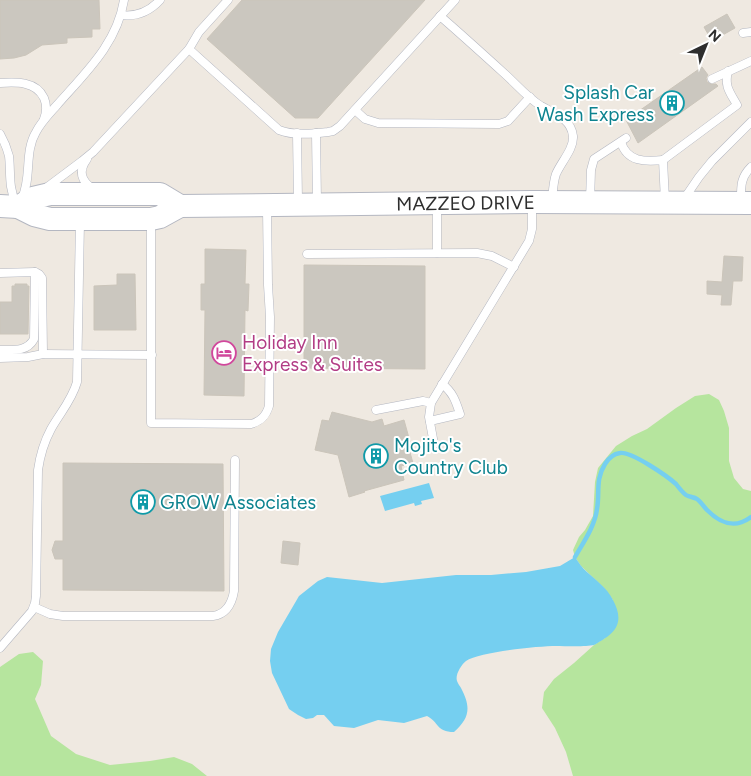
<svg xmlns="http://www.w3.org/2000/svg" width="751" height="776" viewBox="0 0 751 776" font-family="Figtree,sans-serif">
<rect width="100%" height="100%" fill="#efe9e1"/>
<!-- green -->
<g fill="#b6e59e">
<polygon points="709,394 719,400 724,411 729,428 729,461 734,478 743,489 751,491 751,776 573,776 566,752 555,728 542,708 544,692 554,679 574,663 594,645 605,638 613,600 604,588 581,566 575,557 573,550 579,537 585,530 593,516 595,482 598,468 616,446 632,436 647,429 676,408 695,396"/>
<polygon points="33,652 43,661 41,685 35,699 51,736 76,754 110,765 150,761 174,757 192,764 207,776 0,776 0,667 19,654"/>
</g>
<!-- water -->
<g fill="#75cff0">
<polygon points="429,483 434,498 421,501 422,504 415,506 414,503 385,511 380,496"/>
<path d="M575,557C579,563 582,568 587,572C597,581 607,588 613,600C621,615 621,627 607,637C604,639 598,643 594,645C586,647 565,646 556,646C538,646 479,652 466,661C461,665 455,675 457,681C458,684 460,686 461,688C471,707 470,718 454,732C436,732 439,722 427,716L404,723L378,720L354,728L334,726L324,715H317L313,718L306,719L298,715L289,709L272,673L270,661L271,649L278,632L299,596L318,581L327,577L382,583L456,575H491L526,572L560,566Z"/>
</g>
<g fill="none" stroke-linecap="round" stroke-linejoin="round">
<!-- stream -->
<path stroke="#75cff0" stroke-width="4.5" d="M575,557C583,543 595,526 597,509C600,493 595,480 605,464C608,459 613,454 620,453C631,451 667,476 676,484C679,488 682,492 686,495C689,497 694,497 697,499C701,502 704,507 707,510C721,524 735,529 751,517"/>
</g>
<!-- building -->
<g fill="#cbc7bf" stroke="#cbc5ba">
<polygon points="0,0 99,0 100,29 92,29 92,37 67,38 67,43 42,45 26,55 14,58 0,59"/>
<polygon points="242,0 425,0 318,118 295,118 207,39"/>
<polygon points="727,14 735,28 712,41 704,27"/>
<polygon points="702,67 708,75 706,78 707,82 711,84 716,84 718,86 638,143 626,120"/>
<polygon points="205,249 246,250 245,284 249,284 248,311 245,310 244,396 204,395 205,310 201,310 201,284 205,284"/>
<polygon points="724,256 743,257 742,281 733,281 731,305 721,305 722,295 707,294 707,281 722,282"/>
<polygon points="304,265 425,266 425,369 304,368"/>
<polygon points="117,274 135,274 136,330 94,330 94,286 117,285"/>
<polygon points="15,284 27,284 27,286 29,286 28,334 0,334 0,302 12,302 12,286 15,286"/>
<polygon points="332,412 372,422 382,419 384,426 404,420 412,449 409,449 413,463 401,466 404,480 364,491 365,492 349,497 338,455 315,450 322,420 329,421"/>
<polygon points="63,463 223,464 224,591 63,590 63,559 55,559 52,550 55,541 63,541"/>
<polygon points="283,541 300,543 298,565 281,563"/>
</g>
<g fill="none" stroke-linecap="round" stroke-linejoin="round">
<!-- lane casing -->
<g stroke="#b4b7c1" stroke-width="9">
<g id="lane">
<path d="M121,15C137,17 149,12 160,0"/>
<path d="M440,16C462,35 484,55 506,75C517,85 528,98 541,106C553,113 571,118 573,136C574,149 561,162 556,174C553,183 553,191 552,201"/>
<polyline points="743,33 751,32"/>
<path d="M189,49L279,130C293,136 313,134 328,132L333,131L340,126L455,0"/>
<polyline points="712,79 751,61"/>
<path d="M0,83C16,82 36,81 44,98C47,105 47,111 44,119"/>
<polyline points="355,110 365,119 378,123 499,124 508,121 530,97"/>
<polyline points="297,133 298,201"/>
<polyline points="316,133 317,202"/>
<path d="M0,134C4,141 7,148 9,156C11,172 8,187 16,203"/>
<path d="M621,142C627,162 645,162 663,160L665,201"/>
<path d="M87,159C78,171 81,181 93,189"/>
<path d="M663,160L737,105C730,92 724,87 728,71"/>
<polyline points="46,188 82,161 93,152 189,49 199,32 228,0"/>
<path d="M22,198C32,177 24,152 36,132C41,122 50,113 57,105C85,73 117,44 124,0"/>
<polyline points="684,199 699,177 712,161 751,122"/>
<polyline points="590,201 591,170 594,159 626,138"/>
<path d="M741,202C741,187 740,178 751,167"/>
<polyline points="437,205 437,253"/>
<path d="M151,221V423L251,424C261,421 266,416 269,406L270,317L268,285L267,208"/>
<polyline points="307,254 477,253 492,256 514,267"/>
<polyline points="0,273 35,272 39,274 42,278 43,354"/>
<path d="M0,350C13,350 27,352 34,339L35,272"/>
<polyline points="0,358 28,357 43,354 152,355"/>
<polyline points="376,410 423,401 431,403"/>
<path d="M430,421L460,414C456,402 453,392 442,384"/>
<polyline points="434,444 429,417 431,403 529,241 532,229 532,205"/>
<path d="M34,607L50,614L63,616H213C227,614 232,603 234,591L235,460"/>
<path d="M0,648L32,611L35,603L36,596L38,470C40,456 44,442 51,429C60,413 72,400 77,382L80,222"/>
</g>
</g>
<!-- secondary casing -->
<g stroke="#b4b7c1" stroke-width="24">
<g id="secondary">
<path id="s1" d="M0,206L18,207L34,215L50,219H151L160,217L180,206L532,202L751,203"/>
<polyline points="18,207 33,198 50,194 160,194 180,206"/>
</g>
</g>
<!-- lane -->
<use href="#lane" stroke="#fff" stroke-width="8"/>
<!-- secondary -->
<use href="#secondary" stroke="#fff" stroke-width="22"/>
</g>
<!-- icons -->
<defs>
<g id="building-ring" transform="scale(1.25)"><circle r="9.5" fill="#fff" stroke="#0f9aa8" stroke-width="1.5"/><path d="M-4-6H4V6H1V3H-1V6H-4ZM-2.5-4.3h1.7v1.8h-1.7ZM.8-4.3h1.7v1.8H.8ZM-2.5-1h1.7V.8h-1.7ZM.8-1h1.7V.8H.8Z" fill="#0f9aa8"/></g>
<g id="hotel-ring" transform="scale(1.25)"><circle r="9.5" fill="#fff" stroke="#d1479c" stroke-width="1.5"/><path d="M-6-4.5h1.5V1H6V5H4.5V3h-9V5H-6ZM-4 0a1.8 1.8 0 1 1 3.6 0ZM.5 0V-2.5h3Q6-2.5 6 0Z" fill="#d1479c"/></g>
</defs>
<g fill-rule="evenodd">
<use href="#building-ring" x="672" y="103"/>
<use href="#hotel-ring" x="224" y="353"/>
<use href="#building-ring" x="376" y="456"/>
<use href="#building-ring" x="143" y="502"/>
</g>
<g text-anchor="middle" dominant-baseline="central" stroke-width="4" stroke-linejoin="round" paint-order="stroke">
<!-- culture labels -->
<g font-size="19" fill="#0d838f" stroke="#fff" text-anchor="start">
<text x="654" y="92" text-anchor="end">Splash Car<tspan x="654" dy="22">Wash Express</tspan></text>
<text x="394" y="445">Mojito's<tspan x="394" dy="22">Country Club</tspan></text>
<text x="160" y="502">GROW Associates</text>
</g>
<!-- street labels -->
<g font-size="19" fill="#2e2e2e" stroke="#fff">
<text stroke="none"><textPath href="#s1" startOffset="471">MAZZEO DRIVE</textPath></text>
</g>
<!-- hotel labels -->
<g font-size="19" fill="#b23c85" stroke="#fff" text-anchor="start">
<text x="242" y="342">Holiday Inn<tspan x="242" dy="22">Express &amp; Suites</tspan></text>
</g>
</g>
<!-- north arrow -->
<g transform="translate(706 45) rotate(43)" stroke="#ffffff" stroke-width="4" paint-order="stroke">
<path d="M0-4L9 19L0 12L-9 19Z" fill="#2e2e2e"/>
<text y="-8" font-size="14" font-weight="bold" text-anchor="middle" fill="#2e2e2e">N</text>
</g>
</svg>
